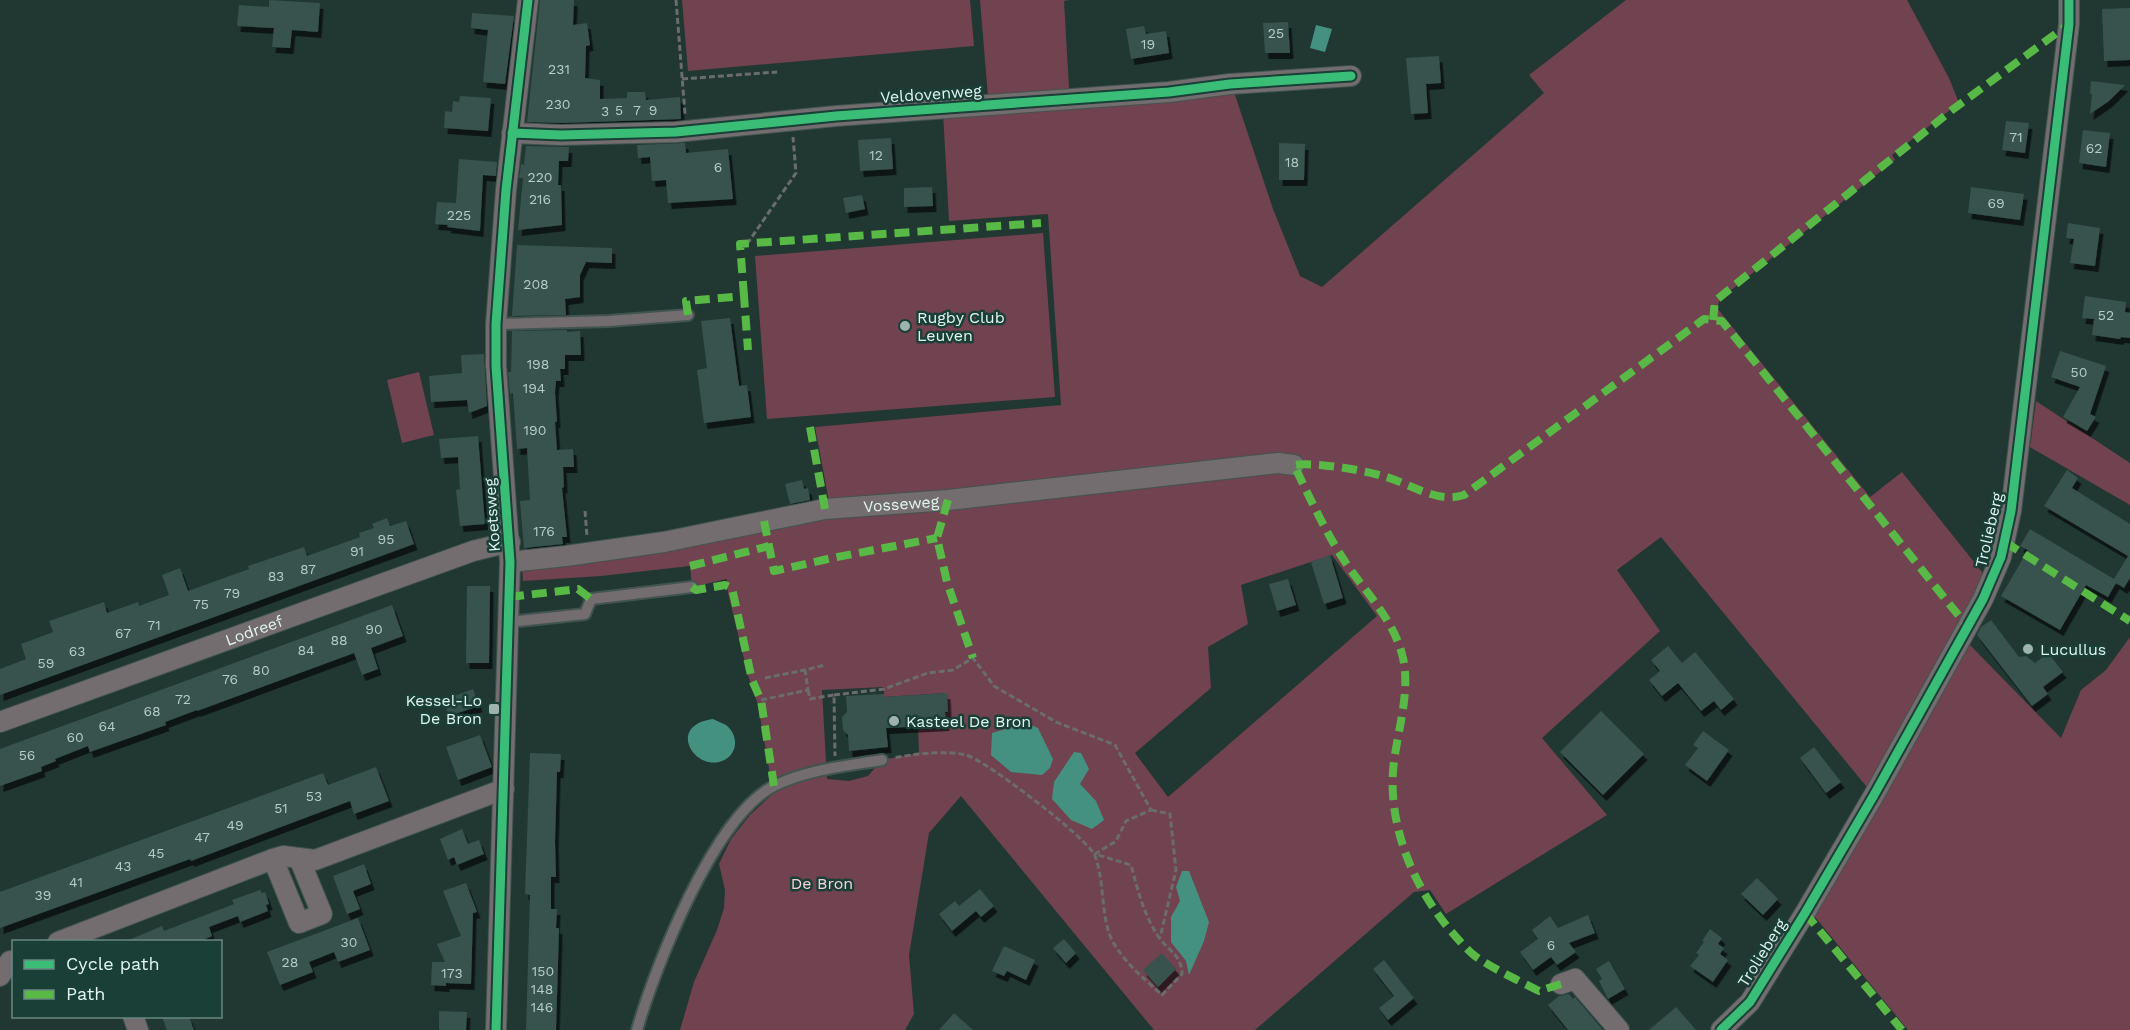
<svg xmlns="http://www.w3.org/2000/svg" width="2130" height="1030" viewBox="0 0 2130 1030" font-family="'Work Sans',sans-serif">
<defs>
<filter id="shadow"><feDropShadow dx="3.5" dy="6" stdDeviation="0" flood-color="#0009"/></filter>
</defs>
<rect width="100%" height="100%" fill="#213732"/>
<!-- green -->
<g fill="#71424f" fill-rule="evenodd">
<polygon points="682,0 970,0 974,46 688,71"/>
<path d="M980,0H1070L1064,1L1070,105L1234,92L1273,209L1300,276L1322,287L1544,93L1529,75L1626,0H1907L1949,78L1959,103L1892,155L1895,160L1720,299L1717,308L1870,497L1902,472L1986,577L1959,623L1968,643L2061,738L2081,690L2106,670L2130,637V1030H1908L1815,917L1816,909L1880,799L1866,786L1661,537L1617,570L1660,631L1542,738L1607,815L1446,914L1430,890L1414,892L1255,1030H1154L961,796L929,833L909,955L914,1014L905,1030H680L694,982L717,930L724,908L725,890L719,864L731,839L750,815L778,789L771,780L758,705L748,675L728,593L727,579L692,587L690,566L601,576L523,581L522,567L831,512L815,427L1061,405L1048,214L949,221L943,112L988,97ZM1332,555L1377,616L1168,797L1135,753L1211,688L1208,647L1248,624L1241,585ZM884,687V697L947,693L948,712L918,726L919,753L882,760L868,776L849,781L827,779L822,690Z"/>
<polygon points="1043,233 1055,397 767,419 755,256"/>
<polygon points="419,372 434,435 402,443 387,380"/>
<polygon points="2036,401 2130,463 2130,505 2030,447"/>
</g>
<!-- water -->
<g fill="#459180">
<polygon points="1316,25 1332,29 1325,52 1310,48"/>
<path d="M713,719C717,721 722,723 726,725C740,736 738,757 719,762C692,768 668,725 713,719Z"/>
<polygon points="1026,723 1038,728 1053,759 1050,768 1042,775 1011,772 991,755 992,733"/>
<polygon points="1074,752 1081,753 1089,769 1080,784 1096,801 1104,820 1092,829 1071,820 1052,799 1054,782"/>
<polygon points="1182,871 1189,871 1209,922 1204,941 1189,975 1186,961 1171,942 1171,917 1180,901 1176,887"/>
</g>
<!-- building -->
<g fill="#37524d" filter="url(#shadow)">
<polygon points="269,0 320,3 318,32 292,30 290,48 272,47 274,28 237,26 239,5 269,7"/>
<polygon points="540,0 574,0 573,25 587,23 590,45 586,46 585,78 600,80 600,99 627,98 627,92 645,92 646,100 680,97 681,119 561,123 527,122"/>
<polygon points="2130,8 2130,60 2104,61 2102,9"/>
<polygon points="472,13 514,16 505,84 483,82 488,30 471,28"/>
<polygon points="1288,22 1290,53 1265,53 1263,23"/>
<polygon points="1144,26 1146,34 1166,31 1169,53 1131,59 1126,29"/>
<polygon points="1439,56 1441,83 1426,84 1428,113 1411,114 1406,58"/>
<polygon points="2091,81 2125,85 2109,101 2090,114 2092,94 2090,94"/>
<polygon points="460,96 491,98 488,131 444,128 445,111 452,112 453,101 459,102"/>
<polygon points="2006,121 2029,123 2025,153 2002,150"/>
<polygon points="2083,130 2110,133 2106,167 2079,163"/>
<polygon points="891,138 893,169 860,171 858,140"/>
<polygon points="685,143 686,153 728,149 733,199 668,203 666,180 652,181 650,157 638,158 637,145"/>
<polygon points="1279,143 1305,144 1304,180 1279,180"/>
<polygon points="526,146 569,147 568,161 559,161 558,185 561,185 562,225 518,230 523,178 519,178 521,164 524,165"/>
<polygon points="459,159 497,162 496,176 483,175 480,231 447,227 448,225 435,224 437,202 456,203"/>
<polygon points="932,187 933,206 904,207 904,188"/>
<polygon points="1971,187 2024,194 2020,220 1968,213"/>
<polygon points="862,195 865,209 846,213 843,198"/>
<polygon points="2068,223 2100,228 2095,266 2070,263 2074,239 2066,238"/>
<polygon points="517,245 612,248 612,263 586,262 580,275 580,297 565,299 566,315 512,316"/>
<polygon points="2085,296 2126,302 2125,312 2130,313 2130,338 2121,337 2120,339 2092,335 2094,319 2082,318"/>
<polygon points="730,318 739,386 747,385 751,417 704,423 697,370 707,368 701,321"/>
<polygon points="567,330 567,332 580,331 581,355 565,355 565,369 560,369 561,381 556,381 555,392 557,422 555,422 557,450 573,449 574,467 563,467 564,487 562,488 567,537 562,537 563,544 524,548 520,501 530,500 527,448 517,449 513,393 510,394 508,372 511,372 512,331"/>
<polygon points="2060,351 2106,366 2090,414 2096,417 2087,431 2063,417 2080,387 2051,377"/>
<polygon points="484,354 487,406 469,413 467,400 431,402 429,376 462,373 461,355"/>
<polygon points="478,436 485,524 460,526 456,490 460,489 458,457 441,458 439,439"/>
<polygon points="2067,470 2078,478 2072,488 2130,524 2130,578 2124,588 2116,583 2108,597 2086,585 2060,630 2001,596 2028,550 2020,546 2030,529 2114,579 2128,556 2044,506"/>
<polygon points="802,480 804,489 808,488 810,500 790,504 785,484"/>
<polygon points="387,518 390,526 406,521 414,544 0,695 0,669 26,659 21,644 53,632 49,621 104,602 107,613 138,602 139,606 169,595 162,575 180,568 188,591 249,569 248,566 304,547 307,556 360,537 359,533 374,528 372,524"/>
<polygon points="1330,555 1343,598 1324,604 1311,562"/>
<polygon points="1288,579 1296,605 1277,611 1269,584"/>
<polygon points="467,586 490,586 489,663 466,663"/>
<polygon points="392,605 403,636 371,648 378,669 362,675 354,653 197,711 197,710 165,722 166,725 90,752 88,746 55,759 56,761 41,767 42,771 0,786 0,749"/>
<polygon points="1991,620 2019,657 2026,656 2035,663 2048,653 2063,672 2043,687 2048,694 2032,706 1977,635 1981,627"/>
<polygon points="1668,646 1682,663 1695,652 1734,699 1721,710 1714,701 1701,711 1678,683 1662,696 1649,680 1660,671 1651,660"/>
<polygon points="473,689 479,706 449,716 443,700"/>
<polygon points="947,693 948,712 945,712 946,725 886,728 888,747 849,751 848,735 843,730 842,717 847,712 846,696 884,694 884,697"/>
<polygon points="1601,711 1644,754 1603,795 1560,752"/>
<polygon points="1703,731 1729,750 1707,781 1685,765 1698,748 1693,745"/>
<polygon points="480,735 492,767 458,780 446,747"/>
<polygon points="1814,747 1841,782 1826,793 1800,758"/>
<polygon points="530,753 561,754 560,772 557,772 555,842 556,877 551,877 551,909 557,909 556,928 559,928 556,1030 526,1030 530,895 525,894"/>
<polygon points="376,767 389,801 354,814 350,801 191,861 190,859 0,928 0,892 323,773 328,785"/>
<polygon points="462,829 468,844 479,840 484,854 457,865 454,857 448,860 440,839"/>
<polygon points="364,864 371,884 353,891 360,909 347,914 333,876"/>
<polygon points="1757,878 1778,899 1763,915 1741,894"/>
<polygon points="466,883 477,912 473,913 471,984 446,983 446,986 431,985 432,962 445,962 437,944 461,936 443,891"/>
<polygon points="980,889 994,906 981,917 976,911 952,931 939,914 955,901 959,906"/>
<polygon points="260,890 262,893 265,892 269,904 266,905 268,911 240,922 238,916 209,927 212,936 199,942 124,942 162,926 164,931 234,904 232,900"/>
<polygon points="1588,915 1595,933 1569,943 1576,952 1557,965 1551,957 1533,970 1520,952 1538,939 1532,930 1550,916 1558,928"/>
<polygon points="358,918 370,950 338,962 334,952 309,962 313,972 280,985 267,952"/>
<polygon points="1710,929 1722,938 1718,944 1724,948 1720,954 1728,960 1713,982 1690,966 1699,955 1696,953 1704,942 1702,941"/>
<polygon points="1064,939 1076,953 1066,963 1053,948"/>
<polygon points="1004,946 1035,960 1026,980 1007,971 1004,976 992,971"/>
<polygon points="1162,953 1176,969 1158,987 1143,970"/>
<polygon points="1384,960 1414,998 1388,1020 1379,1008 1394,996 1373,969"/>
<polygon points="1609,961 1625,989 1608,999 1599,981 1602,979 1596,969"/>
<polygon points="1569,994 1573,999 1575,997 1603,1030 1568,1030 1548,1005 1559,996"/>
<polygon points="1676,1007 1696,1030 1649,1030"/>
<polygon points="439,1011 467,1012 466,1030 439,1030"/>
<polygon points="954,1013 973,1030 939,1030"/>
<polygon points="162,1017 189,1017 194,1030 167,1030"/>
</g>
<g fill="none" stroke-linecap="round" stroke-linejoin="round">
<!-- service casing -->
<g stroke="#415450" stroke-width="14">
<g id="service">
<polyline points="496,324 609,321 688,315"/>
<polyline points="509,622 585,614 591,599 692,587"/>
<path d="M637,1030C655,967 715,813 776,785C809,769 847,766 882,760"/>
</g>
</g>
<!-- minor casing -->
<g stroke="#415450" stroke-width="22">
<g id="minor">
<polyline points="512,133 561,135 676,132 836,116 1169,92 1230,84 1351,76"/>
<path id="s1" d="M510,562L566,556L664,542L825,509L948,500L1278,463L1294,465"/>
<path id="s2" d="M0,722L473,551L510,542"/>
<polyline points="273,859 299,923 322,914 299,858"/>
<polyline points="58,942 273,859 283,856 315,860 504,789"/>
<polyline points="0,976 10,961"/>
<polyline points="1561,984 1575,979 1619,1030"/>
<polyline points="133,1016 138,1030"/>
<polyline points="496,1030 510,562 496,366 496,324 506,190 528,0"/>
<polyline points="1721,1030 1750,1002 1805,913 1874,795 1983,599 2001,557 2011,511 2069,24 2069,0"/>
</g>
</g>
<!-- path -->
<g stroke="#6b6d6d" stroke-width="3" stroke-dasharray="6 3" stroke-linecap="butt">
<polyline points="676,0 685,114"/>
<polyline points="682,79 777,72"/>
<polyline points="747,244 796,173 793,137"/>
<polyline points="585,511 587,536"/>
<polyline points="765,678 805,670"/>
<polyline points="808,690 810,699 834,695 835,756"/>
<path d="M834,695L884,689L928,673L953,670L973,658L994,686L1056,722L1115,745L1151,810L1126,821L1116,841L1095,854L1131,865C1138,891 1144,916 1160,939C1170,951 1182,957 1182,974L1162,995C1144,979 1117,956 1109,933C1101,908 1104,880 1095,856C1089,839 984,759 966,755C945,750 914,754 893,758"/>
<polyline points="761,700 808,690 805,670 825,665"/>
<polyline points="1151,810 1170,814 1176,870 1160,938"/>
</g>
<!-- service -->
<use href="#service" stroke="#736d6f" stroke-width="10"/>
<!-- minor -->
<use href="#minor" stroke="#736d6f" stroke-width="20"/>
<!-- quiet -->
<g stroke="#58b947" stroke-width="8" stroke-dasharray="15 8" stroke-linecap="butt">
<polyline points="744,296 740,244 1041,223"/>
<polyline points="688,315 686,301 744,296 748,350"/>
<polyline points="1713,320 1715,301 1952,110 2069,24"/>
<polyline points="810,427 825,509"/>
<polyline points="948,500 937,538 947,582 973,658"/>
<polyline points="764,521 774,571 832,558 937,538"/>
<polyline points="2005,542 2130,621"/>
<polyline points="690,566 769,546"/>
<polyline points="692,587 696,590 725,585 732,588 752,680 761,700 774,786"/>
<polyline points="509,597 578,589 591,599"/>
<polyline points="1805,913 1902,1030"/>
<path d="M1561,984L1539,991C1518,980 1495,970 1475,956C1466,949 1458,939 1450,930C1414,887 1389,828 1393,771C1396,734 1411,695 1403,658C1395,623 1370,597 1350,569C1327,536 1311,500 1294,465C1315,462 1363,470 1383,476C1409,483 1437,504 1464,495L1704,319L1722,321L1967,626"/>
</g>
<!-- cycleway casing -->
<g stroke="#193f37" stroke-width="13">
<g id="cycleway">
<polyline points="512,133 561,135 676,132 836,116 1169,92 1230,84 1351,76"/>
<polyline points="496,1030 510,562 496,366 496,324 506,190 528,0"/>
<polyline points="1721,1030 1750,1002 1805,913 1874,795 1983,599 2001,557 2011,511 2069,24 2069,0"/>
</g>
</g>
<!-- cycleway -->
<use href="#cycleway" stroke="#3abd76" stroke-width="9"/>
</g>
<!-- markers -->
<g fill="#9eb2ae" stroke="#193f37" stroke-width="2">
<circle cx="905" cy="326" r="6"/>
<circle cx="2028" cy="649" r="6"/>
<rect x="488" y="703" width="12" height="12" rx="3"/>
<circle cx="894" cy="721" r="6"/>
</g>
<g text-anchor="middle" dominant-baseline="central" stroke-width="5" stroke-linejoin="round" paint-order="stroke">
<!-- number labels -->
<g font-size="14" fill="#b6ccc7">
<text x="1276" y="33">25</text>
<text x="1148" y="44">19</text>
<text x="559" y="69">231</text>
<text x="558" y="104">230</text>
<text x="619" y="110">5</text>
<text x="637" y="110">7</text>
<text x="653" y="110">9</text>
<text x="605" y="111">3</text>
<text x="2016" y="137">71</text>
<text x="2094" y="148">62</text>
<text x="876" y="155">12</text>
<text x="1292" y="162">18</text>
<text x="718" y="167">6</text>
<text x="540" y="177">220</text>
<text x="540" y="199">216</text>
<text x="1996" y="203">69</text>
<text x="459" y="215">225</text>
<text x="536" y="284">208</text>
<text x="2106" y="315">52</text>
<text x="538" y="364">198</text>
<text x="2079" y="372">50</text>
<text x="534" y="388">194</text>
<text x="535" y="430">190</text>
<text x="544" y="531">176</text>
<text x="386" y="539">95</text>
<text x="357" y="551">91</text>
<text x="308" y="569">87</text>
<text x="276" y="576">83</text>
<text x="232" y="593">79</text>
<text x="201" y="604">75</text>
<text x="154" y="625">71</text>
<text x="374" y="629">90</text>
<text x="123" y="633">67</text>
<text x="339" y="640">88</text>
<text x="306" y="650">84</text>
<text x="77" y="651">63</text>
<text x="46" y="663">59</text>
<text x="261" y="670">80</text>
<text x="230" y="679">76</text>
<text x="183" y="699">72</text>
<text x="152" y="711">68</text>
<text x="107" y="726">64</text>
<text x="75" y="737">60</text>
<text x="27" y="755">56</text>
<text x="314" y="796">53</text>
<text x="281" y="808">51</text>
<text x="235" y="825">49</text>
<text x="202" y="837">47</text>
<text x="156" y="853">45</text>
<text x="123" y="866">43</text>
<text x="76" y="882">41</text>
<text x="43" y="895">39</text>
<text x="349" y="942">30</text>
<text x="1551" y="945">6</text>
<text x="290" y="962">28</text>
<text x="543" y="971">150</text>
<text x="452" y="973">173</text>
<text x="542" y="989">148</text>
<text x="542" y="1007">146</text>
</g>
<!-- street labels -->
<g font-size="16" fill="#e1f5f0" stroke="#193f37">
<text transform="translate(931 94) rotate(-4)">Veldovenweg</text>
<text stroke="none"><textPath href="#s1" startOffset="396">Vosseweg</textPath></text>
<text transform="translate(492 515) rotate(-94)">Koetsweg</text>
<text transform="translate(1989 530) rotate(-77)">Trolieberg</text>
<text stroke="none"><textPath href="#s2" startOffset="270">Lodreef</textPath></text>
<text transform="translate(1762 953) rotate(-58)">Trolieberg</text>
</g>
<!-- poi labels -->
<g font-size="16" fill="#e1f5f0" stroke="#193f37" text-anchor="start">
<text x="917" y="317">Rugby Club<tspan x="917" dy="18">Leuven</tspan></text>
<text x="2040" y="649">Lucullus</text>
<text x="482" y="700" text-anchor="end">Kessel-Lo<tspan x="482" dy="18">De Bron</tspan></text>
<text x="906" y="721">Kasteel De Bron</text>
</g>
<!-- park labels -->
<g font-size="16" fill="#fad2da" stroke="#193f37">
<text x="822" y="883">De Bron</text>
</g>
</g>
<!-- legend -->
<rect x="12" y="940" width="210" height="78" fill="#193f37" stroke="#698881" stroke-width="1.5"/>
<rect x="24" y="960" width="30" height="9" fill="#3abd76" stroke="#698881" stroke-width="1.5"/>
<text x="66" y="970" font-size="18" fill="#e1f5f0">Cycle path</text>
<rect x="24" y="990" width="30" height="9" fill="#58b947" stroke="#698881" stroke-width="1.5"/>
<text x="66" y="1000" font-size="18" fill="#e1f5f0">Path</text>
</svg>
